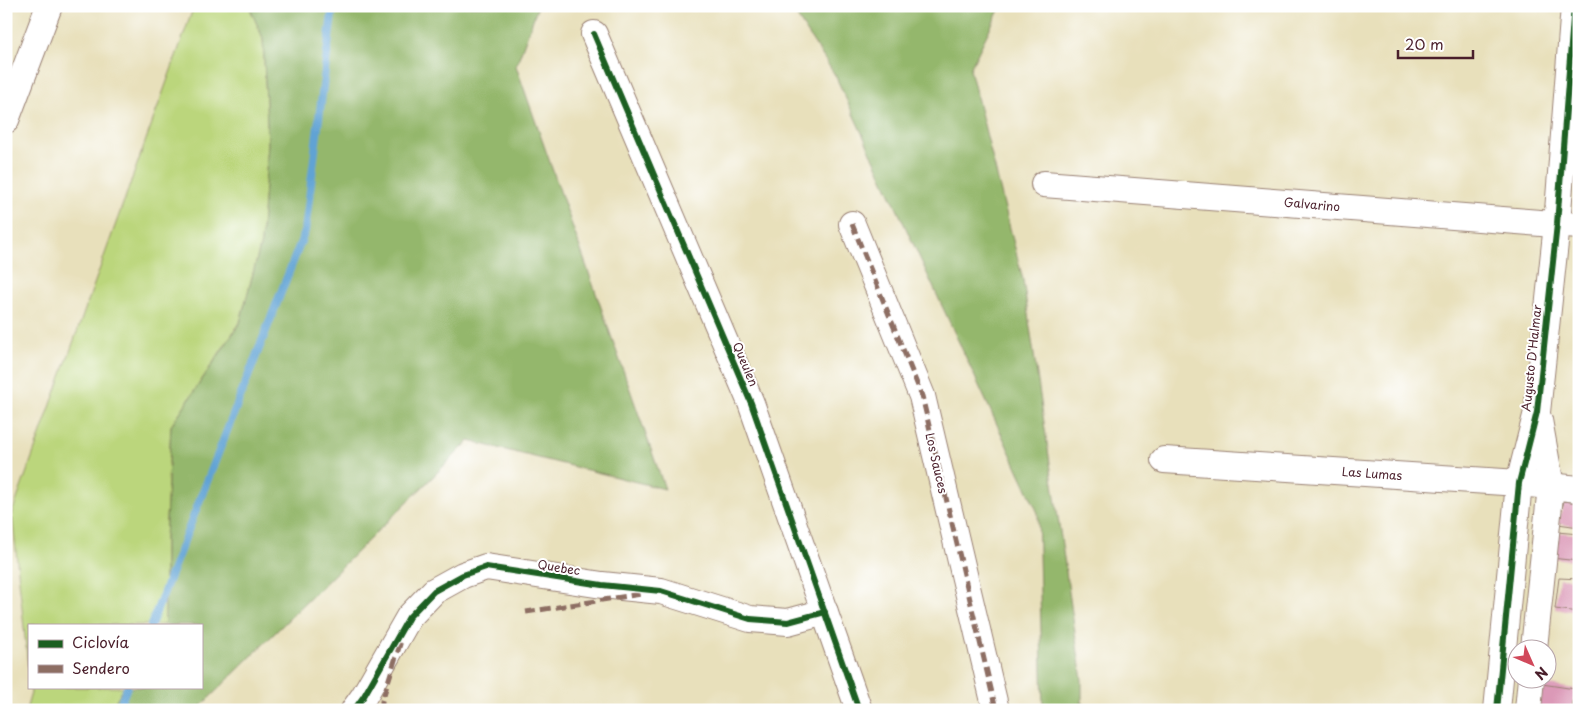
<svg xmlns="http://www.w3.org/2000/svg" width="1585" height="716" viewBox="0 0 1585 716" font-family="'Playpen Sans',sans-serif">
<rect width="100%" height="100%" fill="#fff"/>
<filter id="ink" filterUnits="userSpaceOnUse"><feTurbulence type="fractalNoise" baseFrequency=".02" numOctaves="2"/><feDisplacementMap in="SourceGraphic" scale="10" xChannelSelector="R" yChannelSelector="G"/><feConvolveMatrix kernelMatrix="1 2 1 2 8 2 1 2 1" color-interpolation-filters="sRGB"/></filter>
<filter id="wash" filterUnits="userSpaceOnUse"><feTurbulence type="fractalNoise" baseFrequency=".0096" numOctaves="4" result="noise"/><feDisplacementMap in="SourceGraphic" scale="20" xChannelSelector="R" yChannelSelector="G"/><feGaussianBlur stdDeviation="1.12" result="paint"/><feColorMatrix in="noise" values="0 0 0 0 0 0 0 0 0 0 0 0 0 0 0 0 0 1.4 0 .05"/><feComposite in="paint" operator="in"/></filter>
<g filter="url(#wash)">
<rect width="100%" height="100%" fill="#e8e0bb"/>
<!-- green -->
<g fill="#bbd67c" stroke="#827a54">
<polygon points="194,6 249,6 263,38 268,144 261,243 240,322 171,426 165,540 165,622 163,625 29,625 29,676 12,513"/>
<polygon points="30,687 124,687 110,710 26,710 31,693"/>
</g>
<!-- forest -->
<g fill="#94b76c" stroke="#6f6b4c">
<polygon points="249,6 538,6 516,66 665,489 469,441 197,710 110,710 124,687 201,687 201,625 163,625 165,622 165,540 171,426 240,323 261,243 268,144 263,38"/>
<polygon points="790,6 1001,6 970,69 1023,280 1082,680 1082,710 1043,710 1038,513 835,75"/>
</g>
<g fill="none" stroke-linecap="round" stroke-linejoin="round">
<!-- stream -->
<g stroke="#60a3d4" stroke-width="8">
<polyline points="151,625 305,231 333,6"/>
<polyline points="118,710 127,687"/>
</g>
</g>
<g id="blocks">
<!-- building -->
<g fill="#db99b7">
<polygon points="1564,501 1579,503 1579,527 1558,524"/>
<polygon points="1557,532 1579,534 1579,561 1551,558"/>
<polygon points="1559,578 1579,579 1579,612 1555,609"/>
<polygon points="1542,684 1575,689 1572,710 1536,710"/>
</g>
</g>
</g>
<g filter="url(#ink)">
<use href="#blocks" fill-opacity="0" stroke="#998073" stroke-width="1"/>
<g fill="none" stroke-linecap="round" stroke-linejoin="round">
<!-- minor casing -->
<g stroke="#998073" stroke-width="28">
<g id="minor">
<polyline points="594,34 751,403 859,710"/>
<polyline points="6,120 49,6"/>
<polyline points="1044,184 1579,226"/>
<polyline points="852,224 922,396 996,710"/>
<polyline points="1164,460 1519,483 1579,489"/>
<polyline points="1534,648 1551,486 1539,420"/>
<polyline points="354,710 364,696 409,617 434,591 463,575 486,567 602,585 661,591 750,619 788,622 825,612"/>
<polyline points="1497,710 1519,483 1537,412 1557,224 1574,6"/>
<polyline points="1528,710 1531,678"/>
</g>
</g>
<!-- minor -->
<use href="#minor" stroke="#fff" stroke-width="26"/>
<!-- quiet -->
<g stroke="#8d6e63" stroke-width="5" stroke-dasharray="10 5" stroke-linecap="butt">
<polyline points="852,224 922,396 996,710"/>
<polyline points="526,612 641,594"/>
<polyline points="382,710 382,701 401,641"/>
</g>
<!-- cycleway casing -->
<g stroke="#fff" stroke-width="9">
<g id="cycleway">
<polyline points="594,34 751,403 859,710"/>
<polyline points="354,710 364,696 409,617 434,591 463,575 486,567 602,585 661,591 750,619 788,622 825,612"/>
<polyline points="1497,710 1519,483 1537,412 1557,224 1574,6"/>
</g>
</g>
<!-- cycleway -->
<use href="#cycleway" stroke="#1b5e20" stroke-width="6"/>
</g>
</g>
<g text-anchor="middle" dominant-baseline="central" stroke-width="4" stroke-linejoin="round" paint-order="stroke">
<!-- street labels -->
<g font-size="12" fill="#4a1f2b" stroke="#fff">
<text transform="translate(1312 204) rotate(5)">Galvarino</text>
<text transform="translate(1531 358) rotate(-84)">Augusto D'Halmar</text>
<text transform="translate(746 364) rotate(67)">Queulen</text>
<text transform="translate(937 463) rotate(77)">Los Sauces</text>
<text transform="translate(1372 473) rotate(4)">Las Lumas</text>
<text transform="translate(559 567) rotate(9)">Quebec</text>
</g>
</g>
<!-- margin -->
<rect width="1585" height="716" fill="none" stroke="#fff" stroke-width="25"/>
<!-- legend -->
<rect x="28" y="624" width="175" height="65" fill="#ffffff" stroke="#b7a5aa"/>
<rect x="38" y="640" width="25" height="8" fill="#1b5e20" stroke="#b7a5aa"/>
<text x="72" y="648" font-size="15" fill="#4a1f2b">Ciclovía</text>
<rect x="38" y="665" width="25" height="8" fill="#8d6e63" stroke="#b7a5aa"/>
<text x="72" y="674" font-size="15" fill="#4a1f2b">Sendero</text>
<!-- north arrow -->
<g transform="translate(1532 664) rotate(135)"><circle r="24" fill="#ffffff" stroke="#b7a5aa"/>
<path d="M0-4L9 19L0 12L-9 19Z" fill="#d1495b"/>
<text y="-8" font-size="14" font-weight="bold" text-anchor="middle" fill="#4a1f2b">N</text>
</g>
<!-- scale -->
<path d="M1398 50v8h75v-8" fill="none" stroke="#4a1f2b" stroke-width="2.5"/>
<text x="1405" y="50" font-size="15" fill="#4a1f2b" stroke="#ffffff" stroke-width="4" paint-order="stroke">20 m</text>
</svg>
